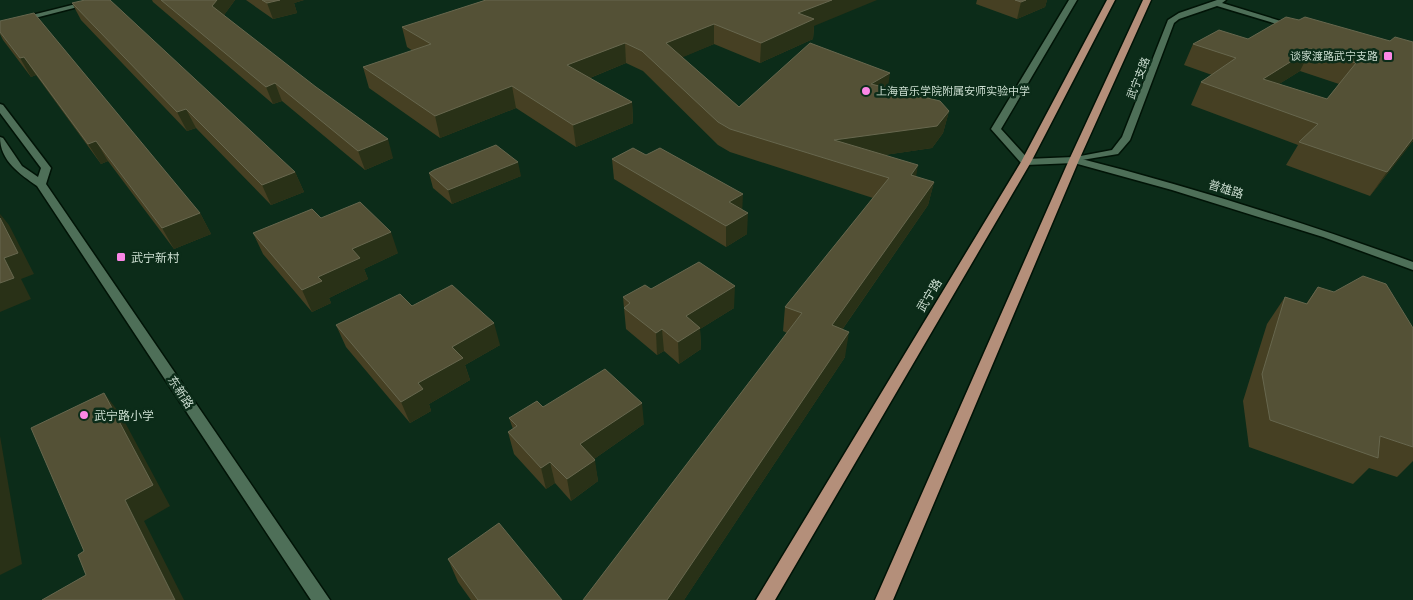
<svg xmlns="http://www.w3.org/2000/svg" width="1413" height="600" viewBox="0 0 1413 600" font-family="Mulish,'Noto Sans SC',sans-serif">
<rect width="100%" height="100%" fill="#0c2c19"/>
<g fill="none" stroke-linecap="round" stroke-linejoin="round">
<!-- street casing -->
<g stroke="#001306" stroke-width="3">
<g id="street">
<polygon points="92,0 105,0 0,27 0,23"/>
<polygon points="1069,0 1077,0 1001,129 1031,162 1030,164 1022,164 991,129"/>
<polygon points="1217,0 1226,0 1222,3 1297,26 1290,28 1217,6 1179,19 1174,23 1130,140 1118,154 1070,162 1070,158 1112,150 1122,137 1168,20 1179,13"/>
<path d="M0,104L3,105L51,168L46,184L330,600H311L37,186C20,174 0,161 0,137L3,138L22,166L38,177L41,168L0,113Z"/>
</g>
</g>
<!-- secondary casing -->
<g stroke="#001306" stroke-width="3">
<path id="secondary" d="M1074,157C1189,186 1302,222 1413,262V270L1323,237L1172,190L1074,163L1026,165L1021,162L1026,159Z"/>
</g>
<!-- primary casing -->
<g stroke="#001306" stroke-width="3">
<g id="primary">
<polygon points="1107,0 1115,0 1031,162 775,600 756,600 1021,162"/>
<polygon points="1143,0 1151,0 1079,160 893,600 875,600 1069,160"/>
</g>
</g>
<!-- street -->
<use href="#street" fill="#4e6f58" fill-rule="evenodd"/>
<!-- secondary -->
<use href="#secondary" fill="#4e6f58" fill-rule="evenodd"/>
<!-- primary -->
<use href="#primary" fill="#b48f7a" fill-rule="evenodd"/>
</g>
<!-- wall -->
<g fill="#464023" fill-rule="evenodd">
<polygon points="152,0 235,0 224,15 393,158 365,170 282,101 273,104 153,2"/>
<polygon points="246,0 304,0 294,3 297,13 273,19"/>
<polygon points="486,0 814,26 813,39 760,63 714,44 682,57 739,107 888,88 949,111 943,133 932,148 884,155 916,177 934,182 928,205 842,330 845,357 684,600 583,600 787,333 783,331 785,307 873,198 730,152 718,145 643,71 626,63 590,78 632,102 633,123 576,147 516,108 440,138 369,88 363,67 413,51 407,47 402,27"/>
<polygon points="977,0 1047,0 1045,7 1017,19 976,4"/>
<polygon points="72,3 295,172 304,192 271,205 196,128 187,131 81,20"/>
<path d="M1299,20L1390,41L1413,42V142H1412L1370,196L1286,165L1298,145L1191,105L1201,82L1212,75L1184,65L1193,44L1248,39ZM1300,71L1339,84L1327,99L1279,84Z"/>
<polygon points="0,32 200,213 211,234 174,249 108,161 101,164 36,75 31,77 3,40 0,34"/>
<polygon points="612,159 742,210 747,234 726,247 614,179"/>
<polygon points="429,173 521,176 452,204 433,188"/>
<polygon points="321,218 398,253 364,269 368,279 329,298 331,303 312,312 263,254 253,233"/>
<polygon points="1318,287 1413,328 1413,461 1397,477 1369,468 1353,484 1249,447 1243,401 1267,324 1285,297 1306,304"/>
<polygon points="651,289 734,308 700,329 701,349 679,364 664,351 657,355 626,329 623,297"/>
<polygon points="336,325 500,345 465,365 470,380 429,404 431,411 410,423 346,347"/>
<polygon points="543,407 644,424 594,459 598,481 571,501 555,483 546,489 514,454 508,432 513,429 509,418"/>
<polygon points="448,559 562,600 471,600 458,582"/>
</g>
<!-- shaded-wall -->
<g fill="#293117">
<polygon points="217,0 235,0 219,22 212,6"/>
<polygon points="280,0 304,0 294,3 297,13 273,19 267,3"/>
<polygon points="832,0 877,0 814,26 813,39 760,63 761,43 798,13"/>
<polygon points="1026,0 1047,0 1045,7 1017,19 1021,2"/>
<polygon points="714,24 714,44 667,64 666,43"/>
<polygon points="625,43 626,63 570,86 567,65"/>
<polygon points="1311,49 1300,71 1252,101 1263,79"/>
<polygon points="24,57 36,75 31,77 20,58"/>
<polygon points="890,73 887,94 871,84"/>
<polygon points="275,83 282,101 273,104 266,87"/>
<polygon points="512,86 516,108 440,138 435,116"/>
<polygon points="632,102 633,123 576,147 573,125"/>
<polygon points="186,109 196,128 187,131 177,112"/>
<polygon points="949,111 943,133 932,148 837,162 834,140"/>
<polygon points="1413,138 1413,141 1370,196 1387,172"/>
<polygon points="388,139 393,158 365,170 358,151"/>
<polygon points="96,141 108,161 101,164 88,144"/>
<polygon points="518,162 521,176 452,204 448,190"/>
<polygon points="918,165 914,189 911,175"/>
<polygon points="295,172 304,192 271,205 262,185"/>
<polygon points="934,182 928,205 828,350 832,325"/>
<polygon points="743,194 742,215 729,202"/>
<polygon points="200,213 211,234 174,249 162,228"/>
<polygon points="748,213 747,234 726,247 726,226"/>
<polygon points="0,214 9,225 34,274 21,279 31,299 0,312 0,283 4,258"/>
<polygon points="391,232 398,253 364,269 368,279 329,298 331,303 312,312 302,290 352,249"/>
<polygon points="735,286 734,308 700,329 701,349 679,364 678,342 686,316"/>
<polygon points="494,323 500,345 465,365 470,380 429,404 431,411 410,423 401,402 452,347"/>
<polygon points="662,329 664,351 657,355 656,333"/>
<polygon points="849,332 845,357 684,600 667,600"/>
<polygon points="104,393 121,415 170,506 144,521 184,600 175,600 125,500"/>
<polygon points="642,403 644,424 584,466 580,444"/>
<polygon points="0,436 22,564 0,575"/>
<polygon points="595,460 598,481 571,501 567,479"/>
<polygon points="550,462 555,483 546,489 541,468"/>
</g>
<!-- building -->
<g fill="#545136" stroke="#67674e" fill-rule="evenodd">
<polygon points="85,0 110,0 295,172 262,185 186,109 177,112 72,3"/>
<polygon points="161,0 217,0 212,6 316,87 388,139 358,151 275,83 266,87"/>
<polygon points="262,0 280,0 267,3"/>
<polygon points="486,0 832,0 798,13 814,19 761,43 714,24 666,43 739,107 810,43 890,73 871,84 940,101 949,111 937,126 834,140 918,165 911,175 934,182 832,325 849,332 667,600 583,600 802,313 785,307 889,178 730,129 718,122 642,51 625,43 567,65 632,102 573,125 512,86 435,116 363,67 431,44 402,27"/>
<polygon points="1015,0 1026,0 1021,2"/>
<polygon points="34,13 200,213 162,228 96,141 88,144 24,57 20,58 0,32 0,21"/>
<path d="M1286,17L1299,20L1305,17L1390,41L1395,37L1413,42V138L1387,172L1299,142L1318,124L1201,82L1236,58L1193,44L1219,30L1248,39ZM1311,49L1356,63L1327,99L1263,79Z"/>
<polygon points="496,145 518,162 448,190 429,173 434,170"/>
<polygon points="633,148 646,155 660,148 743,194 729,202 748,213 726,226 612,159"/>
<polygon points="360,202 391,232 352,249 360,258 318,277 322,281 302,290 253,233 312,209 321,218"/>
<polygon points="0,218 18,253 4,258 14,278 0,283"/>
<polygon points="699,262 735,286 686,316 700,328 678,342 662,329 656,333 624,308 630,303 623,297 645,285 651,289"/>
<polygon points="1363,276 1386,284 1413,328 1413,447 1380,436 1378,458 1270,420 1262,374 1285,297 1307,304 1318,287 1334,292"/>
<polygon points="452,285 494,323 452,347 463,358 418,383 423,389 401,402 336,325 400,294 412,306"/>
<polygon points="605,369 642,403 580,444 595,460 567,479 550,462 541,468 508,432 517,426 509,418 537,401 543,407"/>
<polygon points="104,393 153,485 125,500 175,600 42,600 86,575 78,555 84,551 31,428"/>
<polygon points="499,523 562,600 478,600 448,559"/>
</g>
<!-- markers -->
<g fill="#fb87e6" stroke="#0c2c19" stroke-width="2">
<rect x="1383" y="51" width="10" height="10" rx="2.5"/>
<circle cx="866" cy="91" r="5"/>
<rect x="116" y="252" width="10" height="10" rx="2.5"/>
<circle cx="84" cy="415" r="5"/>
</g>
<g text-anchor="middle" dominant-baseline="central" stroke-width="5" stroke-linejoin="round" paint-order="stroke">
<!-- far-poi labels -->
<g font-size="11" fill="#ccded1" stroke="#0c2c19" text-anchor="end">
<text x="1378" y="56">谈家渡路武宁支路</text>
<text x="876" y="91" text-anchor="start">上海音乐学院附属安师实验中学</text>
</g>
<!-- far-street labels -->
<g font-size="11" fill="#ccded1" stroke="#0c2c19">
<text transform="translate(1138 78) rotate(-69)">武宁支路</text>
</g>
<!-- street labels -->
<g font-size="12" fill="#ccded1" stroke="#0c2c19">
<text transform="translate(1226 189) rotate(17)">普雄路</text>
<text transform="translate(929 295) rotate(-59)">武宁路</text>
<text transform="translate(181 392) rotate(56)">东新路</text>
</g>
<!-- poi labels -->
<g font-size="12" fill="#ccded1" stroke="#0c2c19" text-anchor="start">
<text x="131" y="257">武宁新村</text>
<text x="94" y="415">武宁路小学</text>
</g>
</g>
</svg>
